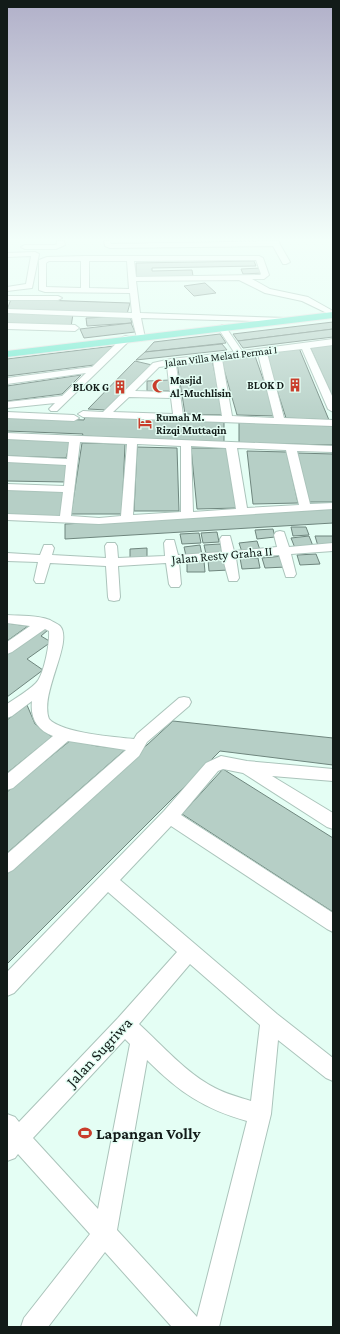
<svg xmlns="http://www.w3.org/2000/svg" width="340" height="1334" viewBox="0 0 340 1334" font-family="'Crimson Pro',serif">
<rect width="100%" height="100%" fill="#e4fef4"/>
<!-- building -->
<g fill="#b6cfc6" stroke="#6f867e">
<polygon points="254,261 256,266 152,268 152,271 192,270 193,276 136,277 136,263"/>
<polygon points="261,268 263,273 243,274 241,269"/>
<polygon points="205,283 216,293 194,296 184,286"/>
<polygon points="11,299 130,303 127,314 7,310"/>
<polygon points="7,313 73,314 71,327 7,323"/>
<polygon points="130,316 132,323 87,326 86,318"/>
<polygon points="333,322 333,329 238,341 233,334"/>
<polygon points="131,323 135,332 84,338 80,329"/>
<polygon points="333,329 333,337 243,348 238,341"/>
<polygon points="220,334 226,343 145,352 154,342"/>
<polygon points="222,344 227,350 136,360 145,352"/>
<polygon points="333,345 333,398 310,347"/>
<polygon points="114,346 94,365 7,376 7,359"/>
<polygon points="299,348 329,420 286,418 265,353"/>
<polygon points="255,356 276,416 237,415 221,359"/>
<polygon points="212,360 224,415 185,414 177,363"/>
<polygon points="135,361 152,365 107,410 88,409"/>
<polygon points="81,375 62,394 7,401 7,386"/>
<polygon points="170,380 171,391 147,391 147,381"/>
<polygon points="85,416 224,422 224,442 82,436 83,434 7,431 7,417 84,420"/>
<polygon points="239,422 333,426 333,445 239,443"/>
<polygon points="7,438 71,440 66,458 7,456"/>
<polygon points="82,443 125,444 122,514 71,514"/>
<polygon points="137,447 177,448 179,511 134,511"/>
<polygon points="191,448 228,448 238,508 197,509"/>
<polygon points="247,451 287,452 298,503 253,504"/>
<polygon points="297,453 333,454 333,502 308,502"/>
<polygon points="7,462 68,464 66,482 7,481"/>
<polygon points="7,487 67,490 64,518 7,516"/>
<polygon points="333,509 333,523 65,539 65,524"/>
<polygon points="291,527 306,527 309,535 293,536"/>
<polygon points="273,529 275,537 257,539 255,530"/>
<polygon points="217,532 219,542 203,543 201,533"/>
<polygon points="199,533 201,543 182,544 180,534"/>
<polygon points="309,536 313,546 295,548 291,538"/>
<polygon points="315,536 333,536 333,546 318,546"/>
<polygon points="257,541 260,550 242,552 239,543"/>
<polygon points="220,544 223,553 206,554 204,545"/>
<polygon points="200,545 202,555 186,556 184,547"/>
<polygon points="147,548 147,558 130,559 130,549"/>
<polygon points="316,554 320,564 300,565 297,555"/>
<polygon points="283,556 286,567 265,568 262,558"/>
<polygon points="240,558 258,558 260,568 242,569"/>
<polygon points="227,559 229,570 209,571 208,560"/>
<polygon points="187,561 204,561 205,572 187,572"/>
<polygon points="7,623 28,626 7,641"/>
<polygon points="41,626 48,630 41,636 51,642 27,659 43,670 7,697 7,651"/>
<polygon points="27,705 35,724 52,737 7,773 7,720"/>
<polygon points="173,721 333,738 333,765 220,751 7,964 7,874"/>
<polygon points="71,740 97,746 126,749 7,853 7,792"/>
<polygon points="223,769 333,838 333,912 182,814"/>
</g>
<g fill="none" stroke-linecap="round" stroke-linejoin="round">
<!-- minor casing -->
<g stroke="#abc4bb" stroke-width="2">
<g id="minor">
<polygon points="57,241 64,241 65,245 56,249 25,249 21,247 25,245 55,245 57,244"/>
<polygon points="104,241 110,241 111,244 278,241 290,262 286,264 283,264 273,246 110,248 105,246"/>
<polygon points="35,252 39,254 32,288 7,291 7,287 26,284 31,256 7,257 7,253"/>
<path d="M85,256H259L263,258L269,275L264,279H252L270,289L308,297L333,311V316L302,301L265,293L239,280L136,281L140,313L286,318L290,320L289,322L141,318L145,338L141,341L137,338L132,318L7,313V309L132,313L130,293L45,292L39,290V260L47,257ZM256,260L261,274L260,275L136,277L134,261ZM49,261H81V288L46,287V263ZM89,261H127L129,289L89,288Z"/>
<polygon points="7,296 58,296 62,298 58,300 7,300"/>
<polygon points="7,323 75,325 79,328 75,331 7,329"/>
<path d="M222,325L225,326L242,351L333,339V345L310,348L333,398V412L328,409L302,349L267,353L284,418L333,420V426L83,417L78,414L83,411L103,412L153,363L171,359L234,352L218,328ZM258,354L274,418L232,416L222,359ZM213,360L222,416L183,415L176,365ZM167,366L170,392L135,391L159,367ZM129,397L171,398L173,414L113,412Z"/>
<polygon points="126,336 129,337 130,339 129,341 57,411 51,411 49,409 55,403 7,408 7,402 62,396 86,373 7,384 7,378 92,367 123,337"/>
<polygon points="7,412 74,415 79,418 74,421 7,418"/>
<path d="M7,433L333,446V452L297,451L310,504L333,503V509L99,524L7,520V514L60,516L63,492L7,490V484L64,486L66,465L7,462V456L67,459L69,442L7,439ZM80,442L127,444L121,516L99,518L71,516ZM137,444L181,446V512L133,515ZM191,446L226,448L236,509L193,512ZM237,448L286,450L299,505L247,508Z"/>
<polygon points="280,531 284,532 289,547 333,543 333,551 291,554 296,574 294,577 286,577 279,555 236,558 239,578 237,581 229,581 223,559 179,562 181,584 179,587 171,587 169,584 166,563 118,566 120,597 119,600 114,601 109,600 108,597 106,566 50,563 44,583 36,583 34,580 38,562 7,561 7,553 40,555 44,545 52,545 54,548 52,555 106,558 105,546 107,543 115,543 117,546 118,558 165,556 164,543 166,540 174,540 178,555 222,552 220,539 222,536 230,536 234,551 277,547 274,535 276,532"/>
<path d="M7,615C20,616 38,615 50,620C53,622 58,624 60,626C74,642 39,693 49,719C61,733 115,737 134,739L137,734L179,698L184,697L189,698L191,702L189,706L147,742L139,756L13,870L7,873V854L126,750L68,741L13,788L7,790V774L53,736C37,730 30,718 32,701L12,716L7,718V704C16,698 28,691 36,683C44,675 50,643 49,631L45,629L12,652L7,654V642L30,626L7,623Z"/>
<path d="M221,756L247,761L333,769V781L272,776L333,813V829L327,827L243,773L223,769L218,771L181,815L333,913V932L327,929L171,826L120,880L277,1014L333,1058V1081L326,1078L278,1040L271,1114L219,1327H172L105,1252L48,1327H21L24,1318L90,1234L18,1154L15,1158L7,1161V1114L15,1117L19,1122L118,1018L177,952L108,892L14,993L7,996V972L164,811L206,763ZM190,964L260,1025L251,1101C239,1097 226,1094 215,1088C186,1073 163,1046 139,1024ZM125,1039L130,1044L98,1209L33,1138ZM147,1060C179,1092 204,1109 247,1121L197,1317L117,1230Z"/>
</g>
</g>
<!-- major casing -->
<g stroke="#e3e4e3" stroke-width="2">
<polygon id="major" points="333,312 333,318 7,357 7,351"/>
</g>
<!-- minor -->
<use href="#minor" fill="#fff" fill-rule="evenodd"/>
<!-- major -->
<use href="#major" fill="#74e9cf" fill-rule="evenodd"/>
</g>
<!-- sky -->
<linearGradient id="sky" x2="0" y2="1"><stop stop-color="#b1b0c9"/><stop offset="0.56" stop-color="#f3fffa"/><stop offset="1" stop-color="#f3fffa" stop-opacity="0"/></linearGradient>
<rect width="340" height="428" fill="url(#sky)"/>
<!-- icons -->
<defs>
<g id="building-bare" transform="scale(1.08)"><path d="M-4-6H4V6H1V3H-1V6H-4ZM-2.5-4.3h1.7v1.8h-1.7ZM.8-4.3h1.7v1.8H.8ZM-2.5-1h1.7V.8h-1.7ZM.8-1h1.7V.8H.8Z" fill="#c93d2b" stroke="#e4fef4" stroke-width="2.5" paint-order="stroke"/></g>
<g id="mosque-bare" transform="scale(1.08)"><path d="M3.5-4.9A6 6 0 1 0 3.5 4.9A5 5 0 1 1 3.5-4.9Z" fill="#c93d2b" stroke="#e4fef4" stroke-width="2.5" paint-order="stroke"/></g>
<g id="hotel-bare" transform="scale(1.08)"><path d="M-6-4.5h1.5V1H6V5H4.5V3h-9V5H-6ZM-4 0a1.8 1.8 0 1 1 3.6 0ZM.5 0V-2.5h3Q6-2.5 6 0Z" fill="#c93d2b" stroke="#e4fef4" stroke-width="2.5" paint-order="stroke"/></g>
<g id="stadium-bare" transform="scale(1.08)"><path d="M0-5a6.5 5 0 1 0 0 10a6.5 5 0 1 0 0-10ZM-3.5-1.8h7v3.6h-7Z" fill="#c93d2b" stroke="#e4fef4" stroke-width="2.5" paint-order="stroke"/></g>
</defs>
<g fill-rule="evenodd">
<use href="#building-bare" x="295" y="385"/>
<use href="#mosque-bare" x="159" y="386"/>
<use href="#building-bare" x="120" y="387"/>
<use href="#hotel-bare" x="145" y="423"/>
<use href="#stadium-bare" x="85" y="1133"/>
</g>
<g text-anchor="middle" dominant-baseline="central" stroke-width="3" stroke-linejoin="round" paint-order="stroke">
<!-- far-street labels -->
<g font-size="11" fill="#121b18" stroke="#e4fef4">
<text transform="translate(221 356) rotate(-7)">Jalan Villa Melati Permai 1</text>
</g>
<!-- far-poi labels -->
<g font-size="11" font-weight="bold" fill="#121b18" stroke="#e4fef4" text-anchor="start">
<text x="170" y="380">Masjid<tspan x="170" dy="13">Al-Muchlisin</tspan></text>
<text x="284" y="385" text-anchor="end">BLOK D</text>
<text x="109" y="387" text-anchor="end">BLOK G</text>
<text x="156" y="417">Rumah M.<tspan x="156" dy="13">Rizqi Muttaqin</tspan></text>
</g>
<!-- street labels -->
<g font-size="13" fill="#121b18" stroke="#e4fef4">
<text transform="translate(222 555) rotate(-5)">Jalan Resty Graha II</text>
</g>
<!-- near-street labels -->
<g font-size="16" fill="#121b18" stroke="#e4fef4">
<text transform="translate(99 1052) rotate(-47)">Jalan Sugriwa</text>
</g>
<!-- near-poi labels -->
<g font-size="16" font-weight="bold" fill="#121b18" stroke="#e4fef4" text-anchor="start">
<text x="96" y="1133">Lapangan Volly</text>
</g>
</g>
<!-- border -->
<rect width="340" height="1334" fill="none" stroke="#121b18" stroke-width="16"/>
</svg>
